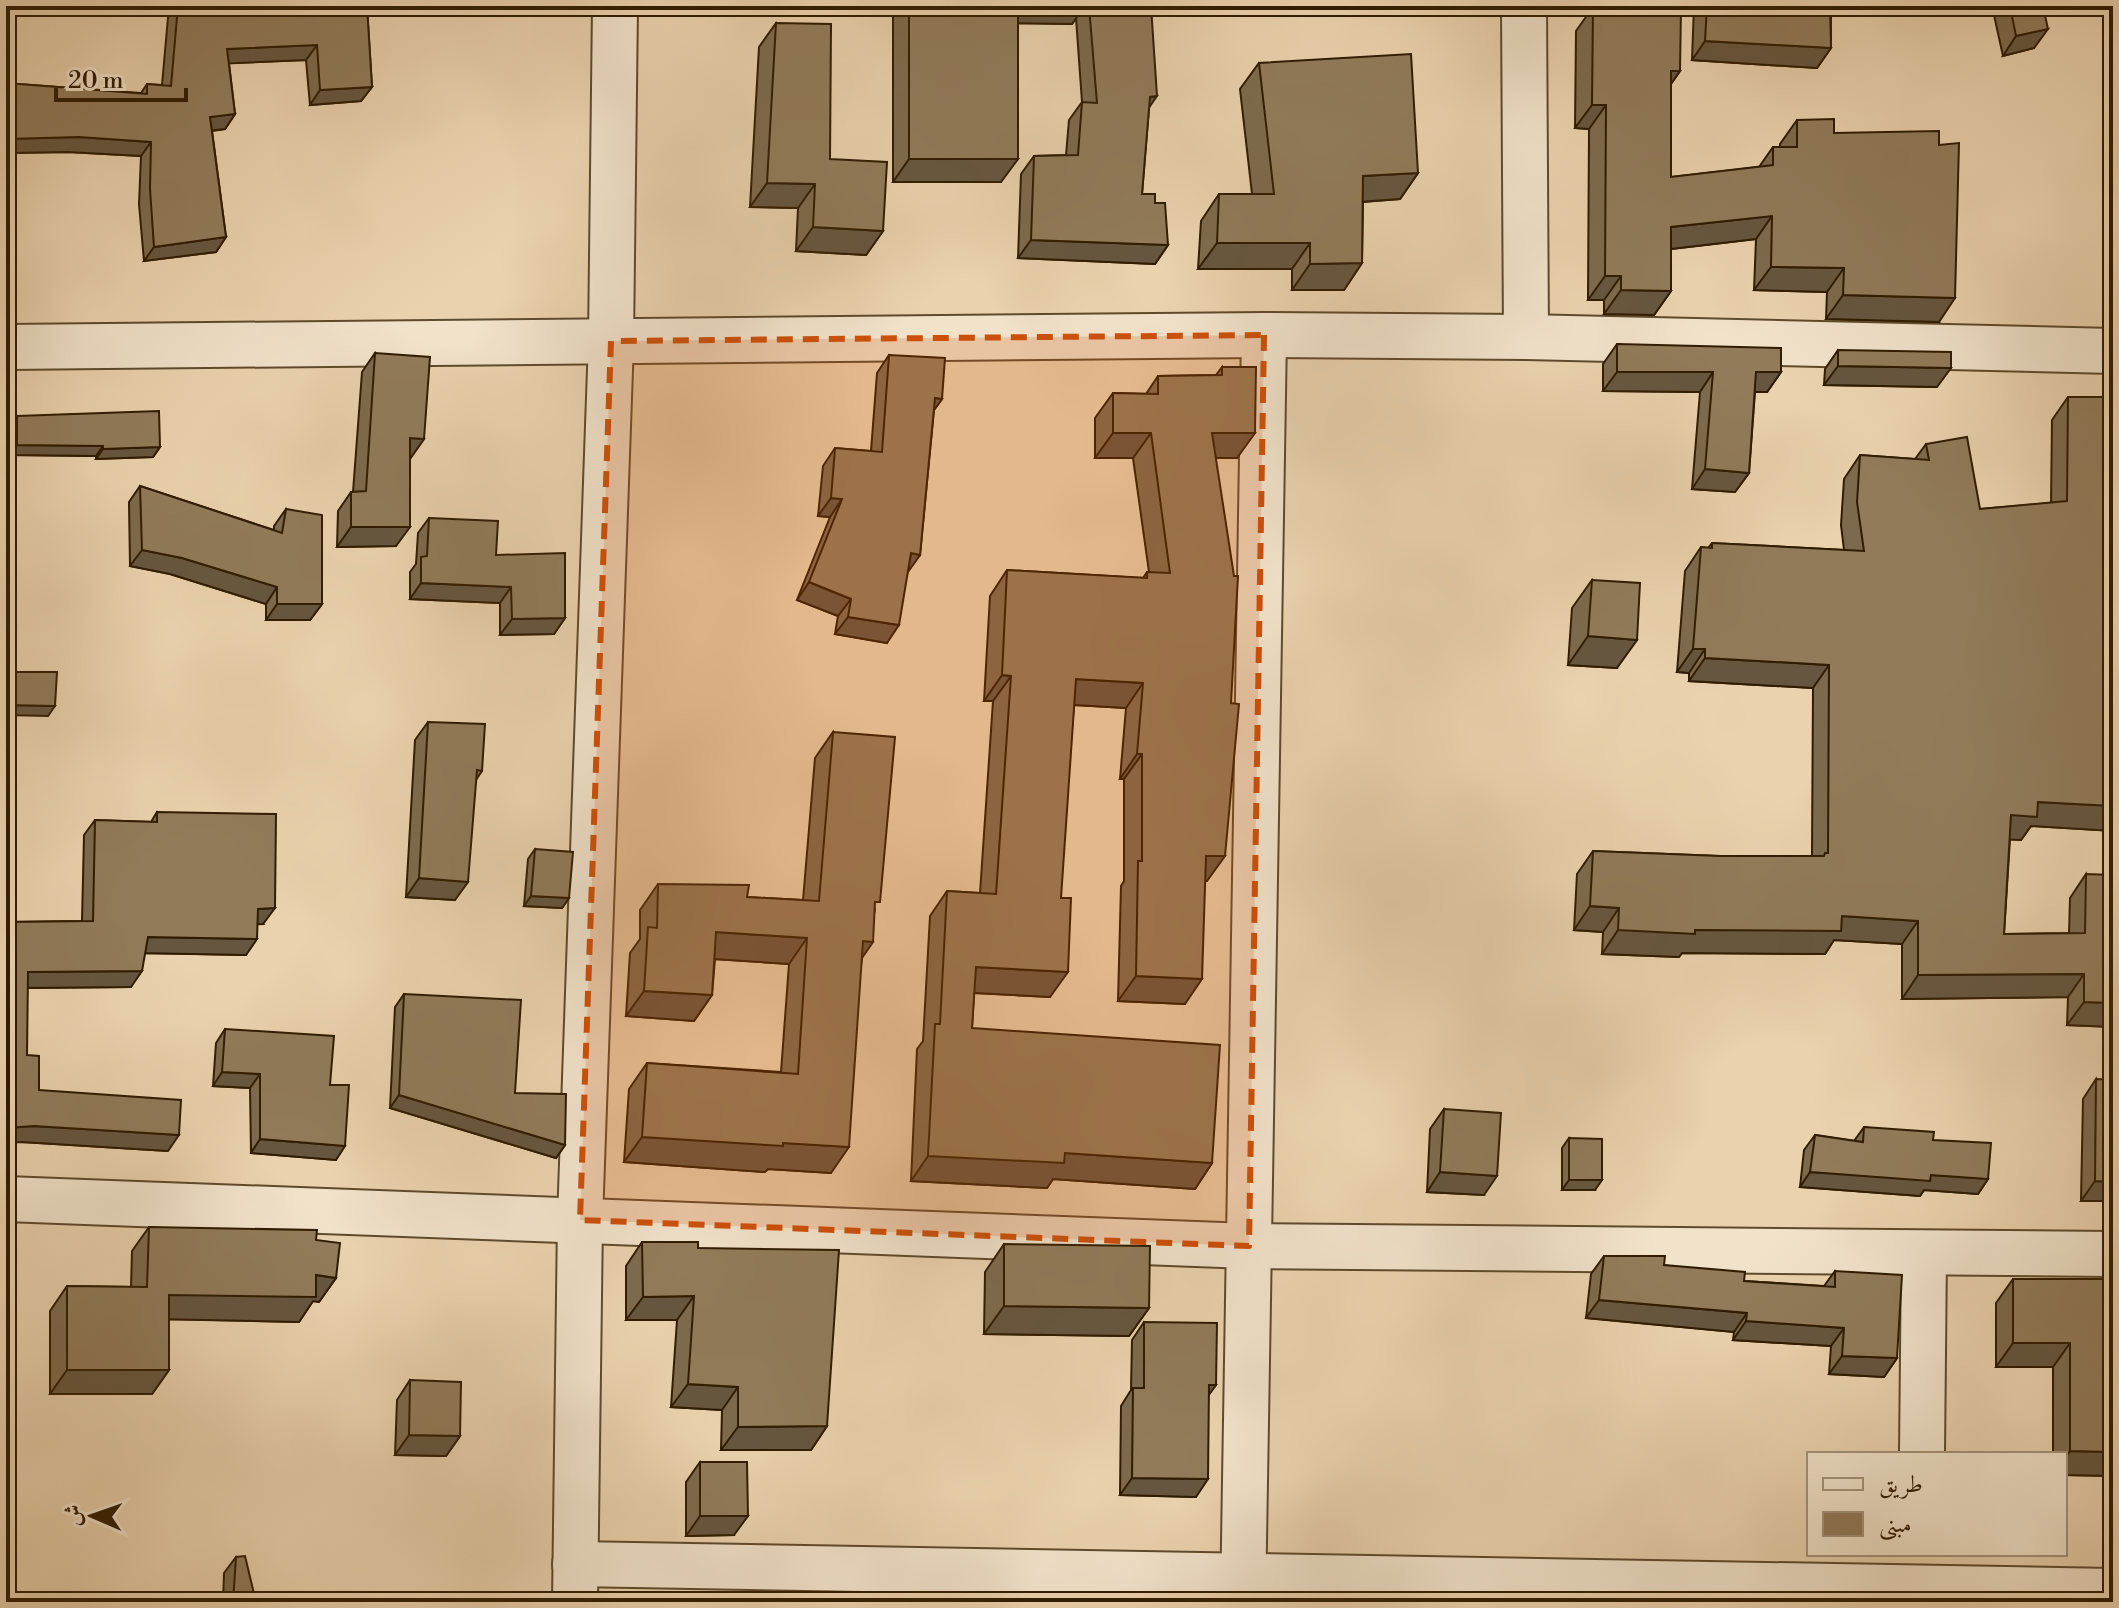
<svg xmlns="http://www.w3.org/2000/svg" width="2119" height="1608" viewBox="0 0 2119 1608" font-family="'Libre Bodoni',Amiri,serif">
<rect width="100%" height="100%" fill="#ead2ae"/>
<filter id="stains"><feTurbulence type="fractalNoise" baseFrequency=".0025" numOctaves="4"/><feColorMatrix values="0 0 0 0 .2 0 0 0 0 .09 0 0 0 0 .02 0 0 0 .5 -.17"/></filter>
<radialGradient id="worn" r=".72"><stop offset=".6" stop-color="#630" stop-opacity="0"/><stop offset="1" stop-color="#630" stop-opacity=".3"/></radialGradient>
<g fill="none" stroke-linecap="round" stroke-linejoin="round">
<!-- minor casing -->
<g stroke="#5e4a2c" stroke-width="48">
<g id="minor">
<polyline points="1524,6 1526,337"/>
<polyline points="6,347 1264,335 1526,337 2113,351"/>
<polyline points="6,1199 1249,1246 2113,1254"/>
<polyline points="1922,1454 1924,1253"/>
<polyline points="575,1564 2113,1591"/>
<polyline points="575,1602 580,1220 611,341 615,6"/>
<polyline points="1243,1602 1264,335"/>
</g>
</g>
<!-- minor -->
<use href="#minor" stroke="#f1e2ca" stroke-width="44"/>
</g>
<!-- wall -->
<g fill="#7d6a4d" stroke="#301c00" stroke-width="2">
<polygon points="169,6 367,6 372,87 361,101 310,105 306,60 229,63 235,114 225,129 212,131 226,237 216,252 144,261 139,204 141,156 68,152 6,153 6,83 141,93 147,84 162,85"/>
<polygon points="901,6 1151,6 1149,108 1142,194 1155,203 1168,245 1155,264 1018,258 1021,174 1034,156 1066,155 1069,120 1082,102 1076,18 1072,24 1018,23 1001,182 893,182 893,17"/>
<polygon points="1694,6 1890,6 1884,15 1831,11 1831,48 1817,68 1692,60"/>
<polygon points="1992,6 2043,6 2034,48 2003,56"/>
<polygon points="1593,7 1680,71 1671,84 1671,177 1759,167 1773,147 1780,147 1780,144 1797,120 1834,133 1939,322 1826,319 1827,292 1754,290 1756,239 1671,249 1671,291 1654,315 1604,314 1604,300 1588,300 1589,129 1575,128 1576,31"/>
<polygon points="776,23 830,159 883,231 866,255 796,251 798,208 750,207 759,47"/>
<polygon points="1259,63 1418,173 1400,199 1363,202 1362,263 1344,290 1292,290 1292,269 1198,269 1201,221 1219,194 1252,194 1240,89"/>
<polygon points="1617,344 1781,372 1767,392 1755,392 1749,473 1735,492 1692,489 1700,392 1603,391 1603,364"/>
<polygon points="1838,350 1937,387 1824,385 1825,369"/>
<polygon points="375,353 410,459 396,546 337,547 338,511 351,492 353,492 362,372"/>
<polygon points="889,355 942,399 934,410 920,555 908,571 887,643 835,634 838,616 797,600 830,517 818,516 823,466 835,448 871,451 877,373"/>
<polygon points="1222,367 1237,458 1216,458 1207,881 1205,881 1185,1004 1118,1001 1121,886 1124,881 1124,779 1120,779 1126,708 1074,705 1050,997 974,993 972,1028 1212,1163 1195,1189 1053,1179 1047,1188 911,1181 917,1049 923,1041 930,916 947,891 980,893 993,701 984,701 990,596 1007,570 1143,578 1147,572 1149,572 1133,458 1095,458 1095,418 1113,393 1146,394 1158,376 1216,375"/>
<polygon points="2113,375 2113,831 2031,826 2021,840 2010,839 2004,934 2069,933 2070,898 2086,874 2113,1027 2067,1025 2068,997 1902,999 1902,944 1834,940 1825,954 1682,953 1679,957 1602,954 1603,932 1574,930 1577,874 1593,851 1720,856 1812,856 1813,688 1689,681 1689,673 1677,672 1685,571 1701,547 1708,548 1712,543 1844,550 1841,525 1844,479 1860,455 1915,459 1926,444 1980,509 2051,503 2052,420 2068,397 2113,397"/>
<polygon points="17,416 160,447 153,457 96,459 96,456 10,455 10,426"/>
<polygon points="140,486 274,530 274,526 286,509 322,604 310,620 266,620 266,604 170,574 130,566 129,502"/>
<polygon points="429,518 496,555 565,618 554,634 500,635 500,603 410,599 410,572 416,564 418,533"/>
<polygon points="1592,580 1617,668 1568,665 1572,608"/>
<polygon points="428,722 482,771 476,780 455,900 406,897 415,740"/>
<polygon points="833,732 875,910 862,958 831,1173 768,1169 765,1172 624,1162 629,1089 647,1063 781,1072 789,964 715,959 712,995 694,1021 626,1016 630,953 640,939 640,910 658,884 747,897 803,900 815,758"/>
<polygon points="157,812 263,924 257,924 246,955 145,953 131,987 27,988 27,1055 39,1090 168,1151 22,1142 6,922 82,921 84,835 95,820 151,822"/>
<polygon points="535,849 569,898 562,908 524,906 528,859"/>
<polygon points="404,994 515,1093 565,1145 556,1158 390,1108 395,1007"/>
<polygon points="225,1029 330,1085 336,1160 251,1153 250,1088 213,1086 216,1043"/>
<polygon points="2096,1079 2113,1201 2081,1201 2083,1099"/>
<polygon points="1444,1109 1484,1195 1427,1192 1430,1129"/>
<polygon points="1864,1127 1933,1140 1988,1179 1978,1194 1924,1190 1920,1196 1800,1187 1804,1150 1815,1135 1854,1141"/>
<polygon points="1569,1138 1595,1190 1562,1190 1562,1148"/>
<polygon points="149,1227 316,1240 336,1278 319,1302 313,1301 299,1322 169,1319 169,1370 152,1394 50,1394 50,1311 67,1286 131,1287 132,1251"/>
<polygon points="642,1242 698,1248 827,1426 811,1450 721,1450 722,1410 671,1407 677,1320 626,1320 626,1266"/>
<polygon points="1004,1244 1149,1308 1129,1336 984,1334 985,1272"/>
<polygon points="1604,1256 1664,1265 1744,1281 1824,1286 1835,1271 1897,1358 1884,1377 1829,1374 1831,1346 1733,1340 1734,1332 1586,1318 1591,1274"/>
<polygon points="2013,1279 2113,1279 2113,1476 2065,1475 2065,1454 2053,1454 2053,1367 1996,1367 1996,1303"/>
<polygon points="1144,1322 1216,1385 1209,1394 1196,1497 1120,1495 1121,1406 1131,1390 1132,1340"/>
<polygon points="410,1380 460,1436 446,1456 395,1455 397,1400"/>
<polygon points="700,1462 734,1535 686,1536 686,1482"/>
<polygon points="236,1557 256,1602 223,1602 224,1573"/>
</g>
<!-- shaded-wall -->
<g fill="#66563f" stroke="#301c00" stroke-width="2">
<polygon points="1014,6 1085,6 1072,24 1002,23"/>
<polygon points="1820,6 1890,6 1884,15 1817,10"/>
<polygon points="6,7 17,8 6,23"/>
<polygon points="2048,29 2034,48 2003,56 2016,36"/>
<polygon points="1705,41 1831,48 1817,68 1692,60"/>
<polygon points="317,45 306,60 216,64 227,49"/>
<polygon points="1671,71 1680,71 1663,95"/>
<polygon points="372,87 361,101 310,105 320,90"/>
<polygon points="1157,96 1144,115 1150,97"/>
<polygon points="1592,105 1606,105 1589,129 1575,128"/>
<polygon points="235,114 225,129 199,132 210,117"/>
<polygon points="79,137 151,142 141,156 68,152 6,153 6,139"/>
<polygon points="909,159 1018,159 1001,182 893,182"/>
<polygon points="1418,173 1400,199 1344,203 1363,176"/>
<polygon points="767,183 815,184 798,208 750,207"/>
<polygon points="1772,216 1756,239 1654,251 1671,227"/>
<polygon points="813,227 883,231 866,255 796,251"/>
<polygon points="226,237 216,252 144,261 154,247"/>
<polygon points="1031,240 1168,245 1155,264 1018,258"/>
<polygon points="1217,243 1310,243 1292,269 1198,269"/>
<polygon points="1362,263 1344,290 1292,290 1310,264"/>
<polygon points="1771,267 1844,268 1827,292 1754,290"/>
<polygon points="1605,276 1621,276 1604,300 1588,300"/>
<polygon points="1621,290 1671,291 1654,315 1604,314"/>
<polygon points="1843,295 1955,298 1939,322 1826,319"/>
<polygon points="1838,366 1951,368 1937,387 1824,385"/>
<polygon points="1617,372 1713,372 1700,392 1603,391"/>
<polygon points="1756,372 1781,372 1767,392 1743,392"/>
<polygon points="935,398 942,399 929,417"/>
<polygon points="1113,433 1151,433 1133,458 1095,458"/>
<polygon points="1212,433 1255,433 1237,458 1195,458"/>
<polygon points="410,438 424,439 410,459"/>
<polygon points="17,445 103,446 96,456 10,455"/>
<polygon points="160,447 153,457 96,459 103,449"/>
<polygon points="1705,469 1749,473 1735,492 1692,489"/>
<polygon points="831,498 842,499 830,517 818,516"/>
<polygon points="351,527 410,527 396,546 337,547"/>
<polygon points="142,550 182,558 277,587 266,604 170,574 130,566"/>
<polygon points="911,553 920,555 908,572"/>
<polygon points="809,582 851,599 838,616 797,600"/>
<polygon points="421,583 511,587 500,603 410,599"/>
<polygon points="277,604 322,604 310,620 266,620"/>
<polygon points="848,617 899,625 887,643 835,634"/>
<polygon points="565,618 554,634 500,635 512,619"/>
<polygon points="1588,636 1637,640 1617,668 1568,665"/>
<polygon points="1693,649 1705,649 1689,673 1677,672"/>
<polygon points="1705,658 1829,665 1813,688 1689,681"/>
<polygon points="1002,675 1011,676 993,701 984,701"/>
<polygon points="1076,679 1143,683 1126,708 1058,704"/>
<polygon points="6,705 55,706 48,716 6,715"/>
<polygon points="1137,754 1142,754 1124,779 1120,779"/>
<polygon points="2038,802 2113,806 2113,831 2031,826 2021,840 1995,839 2011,815"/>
<polygon points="1206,856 1225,856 1207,881 1188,881"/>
<polygon points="419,878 468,882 455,900 406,897"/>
<polygon points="531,896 569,898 562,908 524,906"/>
<polygon points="1590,906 1619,908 1603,932 1574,930"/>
<polygon points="275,908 263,924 247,925 258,909"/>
<polygon points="1842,916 1918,921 1902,944 1834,940 1825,954 1682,953 1679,957 1602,954 1618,930 1695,930"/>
<polygon points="716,932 807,938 789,964 698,958"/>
<polygon points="148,937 257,939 246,955 136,953"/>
<polygon points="863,941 873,942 855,968"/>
<polygon points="976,967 1068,972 1050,997 958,992"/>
<polygon points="142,971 131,987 17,988 28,972"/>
<polygon points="2084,974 2068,997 1902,999 1918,975"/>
<polygon points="1136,976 1202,979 1185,1004 1118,1001"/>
<polygon points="644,991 712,995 694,1021 626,1016"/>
<polygon points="2084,1002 2113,1003 2113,1027 2067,1025"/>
<polygon points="222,1072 260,1074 250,1088 213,1086"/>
<polygon points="399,1095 565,1145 556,1158 390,1108"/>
<polygon points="34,1126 179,1135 168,1151 22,1142 6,1143 6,1128"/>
<polygon points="642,1137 783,1143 849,1147 831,1173 768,1169 765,1172 624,1162"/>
<polygon points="260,1139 345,1146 336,1160 251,1153"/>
<polygon points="1065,1153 1212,1163 1195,1189 1053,1179 1047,1188 911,1181 928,1156"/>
<polygon points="1440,1172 1497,1176 1484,1195 1427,1192"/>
<polygon points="1810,1172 1931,1175 1988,1179 1978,1194 1924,1190 1920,1196 1800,1187"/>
<polygon points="1569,1180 1602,1180 1595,1190 1562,1190"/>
<polygon points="2095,1181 2113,1182 2113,1201 2081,1201"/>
<polygon points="316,1275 336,1278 319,1302 313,1301 299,1322 152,1319 169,1295"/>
<polygon points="694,1296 677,1320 626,1320 643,1297"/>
<polygon points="1599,1300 1747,1313 1734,1332 1586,1318"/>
<polygon points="1004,1306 1149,1308 1129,1336 984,1334"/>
<polygon points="1746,1321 1844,1328 1831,1346 1733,1340"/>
<polygon points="2013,1343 2070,1343 2053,1367 1996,1367"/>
<polygon points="1842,1356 1897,1358 1884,1377 1829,1374"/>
<polygon points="67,1370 169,1370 152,1394 50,1394"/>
<polygon points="688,1384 738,1387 722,1410 671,1407"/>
<polygon points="1209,1385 1216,1385 1203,1403"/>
<polygon points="827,1426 811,1450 721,1450 738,1427"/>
<polygon points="409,1435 460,1436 446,1456 395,1455"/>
<polygon points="2070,1451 2113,1452 2113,1476 2065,1475 2065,1458"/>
<polygon points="1132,1478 1208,1479 1196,1497 1120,1495"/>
<polygon points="700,1516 748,1516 734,1535 686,1536"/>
</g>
<!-- building -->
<g fill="#917b5a" stroke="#301c00" stroke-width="2">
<polygon points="178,6 367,6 372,87 320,90 317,45 227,49 235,114 210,117 226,237 154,247 150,189 151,142 79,137 6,139 6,83 147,94 147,84 171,86"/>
<rect x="909" y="6" width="109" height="153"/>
<polygon points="1089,6 1151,6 1157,96 1150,97 1142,194 1155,194 1155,203 1165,203 1168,245 1031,240 1034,156 1078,155 1082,102 1097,103"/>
<polygon points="1707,6 1830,6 1831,48 1705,41"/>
<polygon points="2010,6 2043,6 2048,29 2016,36"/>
<polygon points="1593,7 1681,8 1680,71 1671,71 1671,177 1773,165 1773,147 1797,147 1797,120 1834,119 1834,133 1939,131 1939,145 1959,143 1955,298 1843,295 1844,268 1771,267 1772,216 1671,227 1671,291 1621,290 1621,276 1605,276 1606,105 1592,105"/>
<polygon points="776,23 831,24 830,159 887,162 883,231 813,227 815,184 767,183"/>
<polygon points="1411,54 1418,173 1363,176 1362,263 1310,264 1310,243 1217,243 1219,194 1274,194 1259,63"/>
<polygon points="1617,344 1781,348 1781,372 1756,372 1749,473 1705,469 1713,372 1617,372"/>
<polygon points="1838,350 1951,352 1951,368 1838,366"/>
<polygon points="375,353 430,357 424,439 410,438 410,527 351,527 351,492 366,491"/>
<polygon points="889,355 945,358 942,399 935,398 920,555 911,553 899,625 848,617 851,599 809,582 842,499 831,498 835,448 882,452"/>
<polygon points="1222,367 1256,367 1255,433 1212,433 1234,576 1238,576 1231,703 1239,704 1225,856 1206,856 1202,979 1136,976 1138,861 1142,861 1142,754 1137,754 1143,683 1076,679 1061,898 1071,898 1068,972 976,967 972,1028 1220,1045 1212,1163 1065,1153 1064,1163 928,1156 935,1024 940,1024 947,891 996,894 1011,676 1002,675 1007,570 1147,578 1147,572 1170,573 1151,433 1113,433 1113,393 1158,394 1158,376 1222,375"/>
<polygon points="2068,397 2113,397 2113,806 2038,802 2037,817 2011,815 2004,934 2085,933 2086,874 2113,875 2113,1003 2084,1002 2084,974 1918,975 1918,921 1842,916 1841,931 1695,930 1695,934 1618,930 1619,908 1590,906 1593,851 1720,856 1824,856 1825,853 1828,853 1829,665 1705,658 1705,649 1693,649 1701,547 1712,548 1712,543 1864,551 1857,502 1860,455 1929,460 1926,444 1967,437 1980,509 2067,501"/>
<polygon points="159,411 160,447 103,449 103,446 17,445 17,416"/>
<polygon points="140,486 282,533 286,509 322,515 322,604 277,604 277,587 182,558 142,550"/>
<polygon points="429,518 498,521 496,555 565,553 565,618 512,619 511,587 421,583 421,557 427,556"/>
<polygon points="1592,580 1640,583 1637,640 1588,636"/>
<polygon points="6,672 57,672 55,706 6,705"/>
<polygon points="428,722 485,724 482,771 477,770 468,882 419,878"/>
<polygon points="833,732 895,737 880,902 875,902 873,942 863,941 849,1147 783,1143 783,1146 642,1137 647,1063 798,1074 807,938 716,932 712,995 644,991 648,927 657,928 658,884 749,885 747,897 819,901"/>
<polygon points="157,812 276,814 275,908 258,909 257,939 148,937 142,971 28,972 27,1055 39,1056 39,1090 181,1100 179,1135 34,1126 6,1128 6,922 93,921 95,820 157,822"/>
<polygon points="535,849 573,852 569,898 531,896"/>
<polygon points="404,994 521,1000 515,1093 566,1094 565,1145 399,1095"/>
<polygon points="225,1029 334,1036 330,1085 349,1085 345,1146 260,1139 260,1074 222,1072"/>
<polygon points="2096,1079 2113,1080 2113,1182 2095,1181"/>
<polygon points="1444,1109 1501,1113 1497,1176 1440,1172"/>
<polygon points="1864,1127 1934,1132 1933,1140 1991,1143 1988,1179 1931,1175 1930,1181 1810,1172 1815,1135 1863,1142"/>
<polygon points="1569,1138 1602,1139 1602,1180 1569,1180"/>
<polygon points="149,1227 317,1230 316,1240 340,1243 336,1278 316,1275 316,1297 169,1295 169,1370 67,1370 67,1286 147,1287"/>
<polygon points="642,1242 698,1242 698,1248 839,1250 827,1426 738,1427 738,1387 688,1384 694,1296 643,1297"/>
<polygon points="1004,1244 1150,1246 1149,1308 1004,1306"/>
<polygon points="1604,1256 1665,1256 1664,1265 1745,1272 1744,1281 1835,1287 1835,1271 1902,1275 1897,1358 1842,1356 1844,1328 1746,1321 1747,1313 1599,1300"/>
<polygon points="2013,1279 2113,1279 2113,1452 2070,1451 2070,1343 2013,1343"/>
<polygon points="1144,1322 1217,1323 1216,1385 1209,1385 1208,1479 1132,1478 1133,1388 1144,1388"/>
<polygon points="410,1380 461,1382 460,1436 409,1435"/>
<polygon points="700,1462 747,1462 748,1516 700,1516"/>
<polygon points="245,1556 256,1602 233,1602 236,1557"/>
</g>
<!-- marked area -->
<path fill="#cc500a" fill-opacity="0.2" stroke="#cc500a" stroke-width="6" stroke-dasharray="16 10" stroke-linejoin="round" d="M1264,335L1249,1246L580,1220L611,341Z"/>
<!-- margin -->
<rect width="2119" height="1608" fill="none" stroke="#ead2ae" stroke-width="32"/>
<rect x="8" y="8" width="2103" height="1592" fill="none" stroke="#301c00" stroke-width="4"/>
<rect x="16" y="16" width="2087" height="1576" fill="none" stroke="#301c00" stroke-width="2"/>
<!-- legend -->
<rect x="1807" y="1452" width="260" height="104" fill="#f1e2ca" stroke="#a49379" stroke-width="2"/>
<rect x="1823" y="1478" width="40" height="12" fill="#f1e2ca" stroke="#a49379" stroke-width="2"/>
<text x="1879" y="1492" font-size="24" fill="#301c00">طريق</text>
<rect x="1823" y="1512" width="40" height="24" fill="#917b5a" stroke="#a49379" stroke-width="2"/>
<text x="1879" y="1532" font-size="24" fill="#301c00">مبنى</text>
<!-- north arrow -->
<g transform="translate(92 1516) rotate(272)" stroke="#f1e2ca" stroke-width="6" paint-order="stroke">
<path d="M0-6L14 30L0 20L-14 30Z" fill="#301c00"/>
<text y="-12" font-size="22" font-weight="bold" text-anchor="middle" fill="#301c00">ش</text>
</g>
<!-- scale -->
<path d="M56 88v12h130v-12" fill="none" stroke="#301c00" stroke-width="4"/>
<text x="68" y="88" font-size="24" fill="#301c00" stroke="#f1e2ca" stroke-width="6" paint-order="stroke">20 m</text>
<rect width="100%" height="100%" filter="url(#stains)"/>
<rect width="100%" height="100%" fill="url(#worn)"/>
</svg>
